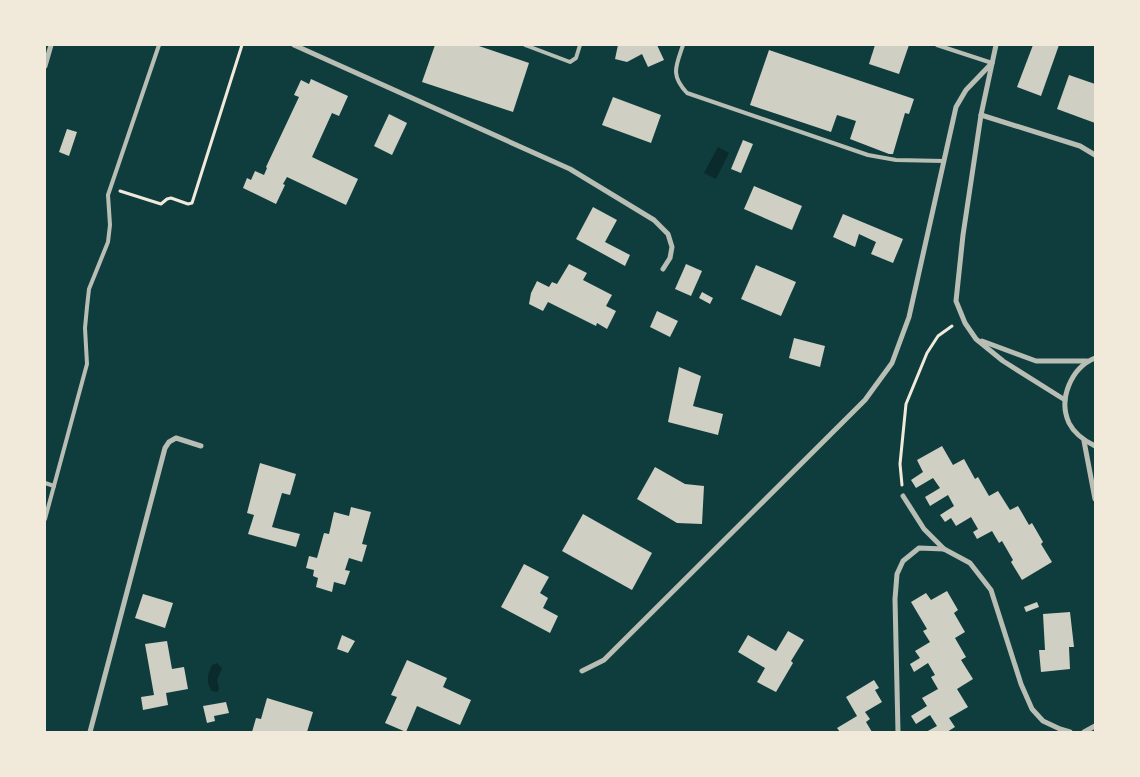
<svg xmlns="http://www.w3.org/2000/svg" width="1140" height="777" viewBox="0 0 1140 777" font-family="'Golos Text',sans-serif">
<rect width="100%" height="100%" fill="#0f3d3e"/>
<!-- water -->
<g fill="#0a2a2b">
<polygon points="718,147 729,153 716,179 704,173"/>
<path d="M217,663L222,668L217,680L219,689L217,692L212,691C206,684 207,674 212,665Z"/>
</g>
<!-- building -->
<g fill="#cfcfc3">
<polygon points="435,45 476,45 529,63 513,112 422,82"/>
<polygon points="618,45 657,45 664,60 648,67 642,54 627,62 615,59"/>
<polygon points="875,45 909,45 899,74 869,64"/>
<polygon points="1033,45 1059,45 1041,96 1017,87"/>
<polygon points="769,50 914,99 909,114 905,113 893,154 889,154 850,139 856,121 837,115 831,132 750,105"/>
<polygon points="1069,75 1095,84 1095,123 1057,109"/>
<polygon points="311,79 348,96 339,116 332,113 312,157 358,179 346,205 287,177 283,184 285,185 276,204 243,188 247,178 251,180 255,171 264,175 267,168 266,167 299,97 294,95 301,80 309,84"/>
<polygon points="613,97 661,115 651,143 602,125"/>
<polygon points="389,114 407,123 392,155 374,146"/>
<polygon points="67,129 77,132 69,156 59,152"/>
<polygon points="743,140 753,144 741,173 731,169"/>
<polygon points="754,186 802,206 792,230 744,209"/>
<polygon points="593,207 617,220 605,242 630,255 625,266 576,239"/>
<polygon points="843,214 903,239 893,263 871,254 876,242 859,234 855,247 833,237"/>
<polygon points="569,264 587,273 583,280 612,295 606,306 616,311 607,329 597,323 596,326 548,302 543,311 529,304 531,293 537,281 549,287 552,282 557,284"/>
<polygon points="686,264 702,271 691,296 675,289"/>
<polygon points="756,265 796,282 781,316 741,299"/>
<polygon points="702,292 713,298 710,304 699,298"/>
<polygon points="657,311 678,321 670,337 650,327"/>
<polygon points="794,338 825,346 820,367 789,358"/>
<polygon points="679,367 701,376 693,406 723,414 718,435 668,422"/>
<polygon points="942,446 953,465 964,459 975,479 978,477 989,496 998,491 1010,510 1018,506 1029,525 1032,523 1043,542 1041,544 1052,562 1022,580 1011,562 1013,560 1002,541 999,543 992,531 977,539 973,532 978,529 971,517 956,526 951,518 945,522 940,515 954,506 948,495 930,506 925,497 940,488 933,478 916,488 911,480 923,472 917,460"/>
<polygon points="260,463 296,474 290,495 282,493 272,527 300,534 296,547 248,534 254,515 247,513"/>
<polygon points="655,467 685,484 704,486 702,524 677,523 637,499"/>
<polygon points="351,507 371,512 362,544 367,545 362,562 349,558 345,570 350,571 345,585 334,582 332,592 316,587 318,578 313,576 314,570 306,568 309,556 317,558 324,533 329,534 334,512 349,516"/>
<polygon points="583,514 652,553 632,590 562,551"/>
<polygon points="524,564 549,577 540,593 548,598 543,608 558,616 550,633 501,607"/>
<polygon points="947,591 958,610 954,613 965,632 955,638 966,657 961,660 973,679 957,689 968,707 949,718 955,727 947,732 926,732 937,726 930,715 916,724 911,716 927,706 922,698 938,689 931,677 935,675 928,663 914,672 910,664 920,658 915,651 930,642 923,631 927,629 911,602 926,593 931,600"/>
<polygon points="143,594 173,603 165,628 135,618"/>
<polygon points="1037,602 1039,607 1026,612 1024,607"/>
<polygon points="1070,612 1074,647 1069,647 1070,669 1041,672 1039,650 1045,650 1043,614"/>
<polygon points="788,631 804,640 791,661 793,663 776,692 757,682 765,668 738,652 748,635 776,651"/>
<polygon points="342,635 355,641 348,653 337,649"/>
<polygon points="167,641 172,669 184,667 188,689 166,693 168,705 143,710 141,697 154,695 145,644"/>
<polygon points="407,660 447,678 443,687 471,700 460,725 417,706 406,732 385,723 397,697 391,695"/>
<polygon points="874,680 879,688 875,690 882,702 865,712 870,719 866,722 872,732 840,732 837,728 857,716 846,697"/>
<polygon points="267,698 313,712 307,732 252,732 256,718 261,719"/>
<polygon points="226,702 229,713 214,716 215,721 207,723 203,706"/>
</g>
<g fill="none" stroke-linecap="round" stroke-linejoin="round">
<!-- path -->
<g stroke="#f1e9da" stroke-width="3">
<polyline points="120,191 161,204 167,199 171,198 188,204 192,203 242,45"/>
<polyline points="902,485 900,464 906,404 927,353 938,336 952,326"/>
</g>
<!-- service -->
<g stroke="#b8beb3" stroke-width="4">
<polyline points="525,45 570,62 576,58 580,45"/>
<path d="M683,45C676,66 670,75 687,93L868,155L896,160L944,161"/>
<polyline points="937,45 992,63"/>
<polyline points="45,483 54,486"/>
<polyline points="45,519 87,364 85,328 87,307 89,289 108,242 110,225 108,195 159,45"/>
</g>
<!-- minor -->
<g stroke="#b8beb3" stroke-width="5">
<polyline points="294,45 570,169 654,220 668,234 672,247 670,258 663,269"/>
<polyline points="996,45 981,115 963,235 956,301 965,323 976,339 1003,361 1065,400"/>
<polyline points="45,66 51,45"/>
<polyline points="981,115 1080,146 1095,155"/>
<polyline points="982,341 1036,361 1087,361"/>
<path d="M1095,358C1071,368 1058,399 1069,423C1074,433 1085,441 1095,446"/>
<polyline points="1084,441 1095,499"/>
<polyline points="903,496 924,529 944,549"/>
<polyline points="582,671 604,660 865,400 892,363 909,317 956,107 966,90 992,63"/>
<polyline points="90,732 165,448 169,442 176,438 201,446"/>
<polyline points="898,732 895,599 897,574 903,561 919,548 944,549 970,563 991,590 1021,684 1032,709 1043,721 1060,729 1070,732"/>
<polyline points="1084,732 1095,726"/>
</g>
</g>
<!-- border -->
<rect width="1140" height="777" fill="none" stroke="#f1e9da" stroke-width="92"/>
</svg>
